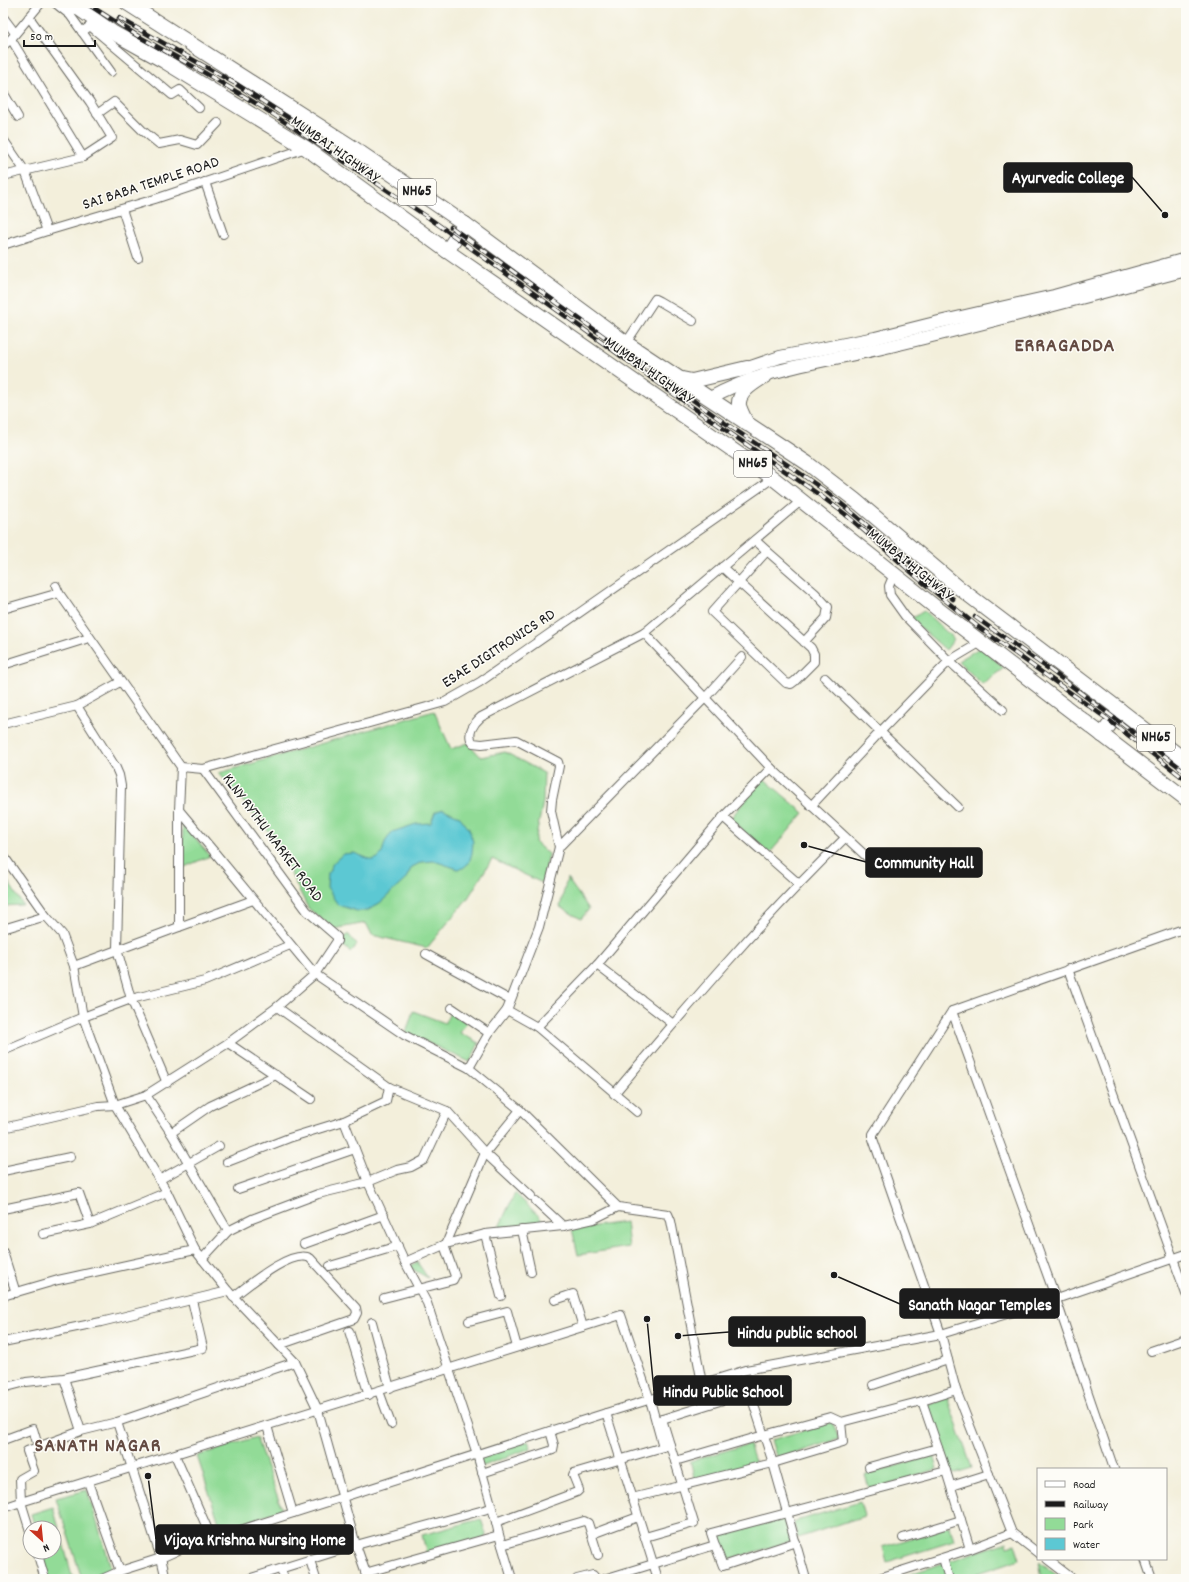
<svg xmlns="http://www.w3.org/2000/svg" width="1189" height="1582" viewBox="0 0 1189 1582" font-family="Dekko,sans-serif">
<rect width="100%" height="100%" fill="#fdfcf7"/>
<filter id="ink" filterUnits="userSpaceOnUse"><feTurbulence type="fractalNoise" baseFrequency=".025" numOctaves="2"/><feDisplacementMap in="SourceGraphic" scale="8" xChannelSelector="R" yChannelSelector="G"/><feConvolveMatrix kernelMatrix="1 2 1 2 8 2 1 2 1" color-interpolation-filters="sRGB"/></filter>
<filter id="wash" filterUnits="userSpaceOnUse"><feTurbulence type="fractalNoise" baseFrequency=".012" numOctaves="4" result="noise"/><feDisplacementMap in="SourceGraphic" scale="16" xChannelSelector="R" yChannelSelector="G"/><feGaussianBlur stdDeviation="0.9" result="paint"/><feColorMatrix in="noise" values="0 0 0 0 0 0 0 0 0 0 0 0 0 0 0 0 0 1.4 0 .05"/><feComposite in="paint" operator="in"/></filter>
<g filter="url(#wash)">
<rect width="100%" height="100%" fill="#f3efdb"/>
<!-- green -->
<g fill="#92db97" stroke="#577c5a">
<polygon points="924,611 954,639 946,650 910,619"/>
<polygon points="981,647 1004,668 982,684 958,661"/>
<polygon points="434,711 451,749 468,743 481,757 505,752 544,773 543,802 535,842 549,855 542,883 492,859 468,898 427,948 372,935 366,923 334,929 308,908 272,836 219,773"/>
<polygon points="763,778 804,813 769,854 730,819"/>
<polygon points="183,824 210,856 182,868"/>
<polygon points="3,874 23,905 3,906"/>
<polygon points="567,878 589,909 581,919 560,907"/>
<polygon points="348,934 357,945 351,952 340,943"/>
<polygon points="413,1011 445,1023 450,1013 467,1022 460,1033 479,1043 470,1062 406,1033"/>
<polygon points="515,1193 548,1225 499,1227"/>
<polygon points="626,1222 629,1247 578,1255 572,1229"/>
<polygon points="417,1262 428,1278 409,1267"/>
<polygon points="947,1397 972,1468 952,1474 925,1405"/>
<polygon points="832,1422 839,1439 777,1459 771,1440"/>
<polygon points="256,1437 282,1509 222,1532 197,1456"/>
<polygon points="528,1441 531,1448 477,1468 474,1458"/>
<polygon points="749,1444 755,1462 695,1481 690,1461"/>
<polygon points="933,1455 937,1469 870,1491 865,1475"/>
<polygon points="87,1490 113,1574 99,1579 82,1579 56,1498"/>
<polygon points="860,1502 864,1516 798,1538 793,1522"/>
<polygon points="53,1507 73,1579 49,1579 42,1552 54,1552 54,1528 35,1528 31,1514"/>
<polygon points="786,1518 792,1541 727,1560 718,1536"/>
<polygon points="481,1519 487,1537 427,1555 422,1535"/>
<polygon points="950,1526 954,1541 887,1562 883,1547"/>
<polygon points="1007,1542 1008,1546 1015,1544 1020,1559 961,1579 898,1578"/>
<polygon points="1039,1562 1062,1579 1042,1579"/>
</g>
<!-- water -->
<polygon fill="#5cc8d3" stroke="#3c7278" points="443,809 459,816 469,829 473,842 472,853 469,863 463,868 458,869 434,861 422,862 412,867 405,880 381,902 367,911 357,911 338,905 327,888 328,874 333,863 343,854 354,853 372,860 378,858 382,853 385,842 392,832 416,824 431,823 435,812"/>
</g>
<g filter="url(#ink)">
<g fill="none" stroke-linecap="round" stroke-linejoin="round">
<!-- minor casing -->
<g stroke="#67665f" stroke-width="10">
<g id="minor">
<polyline points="55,3 70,15 111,72"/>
<polyline points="3,17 15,33"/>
<polyline points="82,32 90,26 172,95 180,90 199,108"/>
<polyline points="11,39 83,157"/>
<polyline points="3,46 11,39 41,3"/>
<polyline points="3,92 18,117"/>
<polyline points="97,114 114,102 142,130 159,144 180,140 197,145 218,123"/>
<polyline points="3,139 25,171 47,231"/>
<polyline points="3,176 83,157 112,138 90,102 29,17"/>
<polyline points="205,182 223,234"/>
<polyline points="122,209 138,258"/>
<polyline points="3,245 47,231 155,199 306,148"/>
<polyline points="626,343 655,299 659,301 693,321"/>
<polyline points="755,540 767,551"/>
<polyline points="722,567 811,648 814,654 814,662 795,681 791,684 786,683 712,612 767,551 815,593 828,607 826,618 804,642"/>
<polyline points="894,574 889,586 890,595 905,616 949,661 1003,710"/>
<polyline points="56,586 59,593 181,767 179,810 179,927 74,966"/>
<polyline points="3,609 59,593"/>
<polyline points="644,633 771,768 882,871"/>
<polyline points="3,665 89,638"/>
<polyline points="825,678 958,807"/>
<polyline points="77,706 116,768 119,775 121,786 117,949 131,999 167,1083"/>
<polyline points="3,724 77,706 120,682"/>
<polyline points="181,767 203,769 445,702 480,682 773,478"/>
<polyline points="811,806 880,732 949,661 981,642"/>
<polyline points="179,810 216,854 315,974 404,1035 469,1068 520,1110 618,1207"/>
<polyline points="723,817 798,883"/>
<path d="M559,847L551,811L552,800L559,766L558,762L516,740L482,744L473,743C466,734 474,723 481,717L644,633L802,500"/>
<polyline points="3,855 46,916 62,934 74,966 83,1017 115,1105 167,1192 195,1250 228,1291 295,1362 318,1410 356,1545 368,1579"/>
<polyline points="179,927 253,900"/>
<polyline points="3,929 46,916"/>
<polyline points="426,954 510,1000"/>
<polyline points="597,965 673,1024"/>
<polyline points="1068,969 1186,1294"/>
<polyline points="277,1007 389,1087 447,1111 485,1153 531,1196"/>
<polyline points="452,1008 489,1033"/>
<polyline points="507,1010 537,1027 637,1112"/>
<polyline points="952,1011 1056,1299 1114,1469"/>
<polyline points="537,1027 597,965 723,817 771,768"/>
<polyline points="228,1043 311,1099"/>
<polyline points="3,1051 83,1017 131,999 205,981 290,945"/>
<polyline points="469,1068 489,1033 507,1010 539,927 559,847 705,698 742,657"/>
<path d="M614,1094C688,1006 763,918 845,838"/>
<polyline points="146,1095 171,1133 228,1231"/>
<polyline points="344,1121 368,1182 405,1262 427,1303 477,1454 496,1522 499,1535 512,1579"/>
<polyline points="3,1128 98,1106 115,1105 146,1095 228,1043 277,1007 315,974 337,941 337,937 307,911 203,769"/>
<polyline points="171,1133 210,1106 276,1075"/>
<polyline points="227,1162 289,1138 344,1121 386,1101 389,1087"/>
<polyline points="3,1171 70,1157"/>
<polyline points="159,1180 219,1146"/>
<polyline points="238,1189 355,1149"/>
<polyline points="536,1201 563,1226"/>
<polyline points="3,1209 79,1193 90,1224"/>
<polyline points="522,1230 531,1272"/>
<polyline points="43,1234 90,1224 167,1192"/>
<polyline points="485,1234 501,1296"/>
<polyline points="304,1244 384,1215"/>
<polyline points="446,1244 485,1153 520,1110"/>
<polyline points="3,1252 16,1293"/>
<polyline points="202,1259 228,1231 252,1219 318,1194 368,1182 397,1170 411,1167 424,1160 447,1111"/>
<polyline points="405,1262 446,1244 485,1234 563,1226 594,1219 618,1207 668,1214 671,1221 702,1383"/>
<polyline points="330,1266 398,1246"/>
<polyline points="3,1296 58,1280 195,1250"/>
<path d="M233,1297C249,1285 291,1249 310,1258L356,1308L357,1313L354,1319L279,1345"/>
<polyline points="384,1298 453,1280 455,1276 444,1245"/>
<polyline points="555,1300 573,1294 583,1327"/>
<polyline points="469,1321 507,1311 517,1347"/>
<polyline points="372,1322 390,1388"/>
<polyline points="349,1331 369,1395"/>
<polyline points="3,1342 101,1322 228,1291"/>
<polyline points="1151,1351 1186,1339"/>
<polyline points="295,1362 117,1422 81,1431 27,1451 34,1471 20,1479 21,1502 621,1315 650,1400 663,1447"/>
<polyline points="64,1378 81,1431"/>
<polyline points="873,1385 948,1360"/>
<polyline points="3,1388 26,1382 64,1378 203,1348 192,1300"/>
<polyline points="379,1391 391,1424"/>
<polyline points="922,1401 946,1471 970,1549"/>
<polyline points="606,1413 658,1579"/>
<polyline points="656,1421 742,1394 748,1394 751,1396 773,1463 806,1579"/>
<polyline points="117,1422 161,1558 166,1579"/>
<polyline points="267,1426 293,1513"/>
<polyline points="3,1440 33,1429 38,1446"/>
<polyline points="175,1455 212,1539"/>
<polyline points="675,1461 764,1435 830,1417 841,1422 922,1401 956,1390"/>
<polyline points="869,1467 938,1448"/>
<polyline points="482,1473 553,1450 554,1445 550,1431"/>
<polyline points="88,1482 120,1571"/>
<polyline points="951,1486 989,1474"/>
<polyline points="632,1498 773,1463 843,1442 841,1422"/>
<polyline points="3,1508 21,1502 30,1531"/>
<polyline points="496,1522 577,1492 579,1490 573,1475 574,1473 670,1445"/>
<polyline points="592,1534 638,1517"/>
<polyline points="645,1537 694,1523 662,1419"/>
<polyline points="903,1538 961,1520"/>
<polyline points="502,1545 584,1521 588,1523 598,1555"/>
<polyline points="715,1545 723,1566 796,1542"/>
<polyline points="37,1552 45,1579"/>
<polyline points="1038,1553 1012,1533 956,1390 941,1334 873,1139 873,1134 952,1011 1186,928"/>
<polyline points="943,1558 949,1579"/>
<polyline points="1047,1559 1073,1579"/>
<polyline points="1145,1559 1152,1579"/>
<polyline points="310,1560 316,1579"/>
<polyline points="281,1569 284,1579"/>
<polyline points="365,1573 499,1535"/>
<polyline points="102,1579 120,1571 161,1558 205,1538 212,1539 606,1413 746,1370 941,1334 1056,1299 1186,1254"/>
<polyline points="248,1579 356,1545 491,1508"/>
<polyline points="577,1579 593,1575 596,1579"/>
<polyline points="604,1579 715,1545 711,1533 946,1471"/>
<polyline points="876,1579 970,1549 1012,1533"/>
</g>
</g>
<!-- secondary casing -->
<g stroke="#67665f" stroke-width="14">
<g id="secondary">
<polyline points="739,371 780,357 875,338 939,322 1054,296 1186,259"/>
<path d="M710,398C761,369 822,362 878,349C981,325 1083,297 1186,270"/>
</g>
</g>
<!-- trunk casing -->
<g stroke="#67665f" stroke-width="16">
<g id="trunk">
<polyline points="71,3 112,32 164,61 306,148 447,251 773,478 939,610 1186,799"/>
<polyline points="127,3 352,147 465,224 626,343 807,463 855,500 958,587 1120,710 1186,761"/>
<polyline points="447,251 465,224"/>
<polyline points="682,379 692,381 747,368"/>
<path d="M747,424C744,418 741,412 739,406C737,391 756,382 766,375"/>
<polyline points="1102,735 1120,710"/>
</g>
</g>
<!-- minor -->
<use href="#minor" stroke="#fff" stroke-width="8"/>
<!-- secondary -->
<use href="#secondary" stroke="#fff" stroke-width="12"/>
<!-- trunk -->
<use href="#trunk" stroke="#fff" stroke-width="14"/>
<!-- rail casing -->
<g stroke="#1c1c1c" stroke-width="4.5">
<g id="rail">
<polyline points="86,3 138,36 205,73 262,107 429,218 675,395 821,496 845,514 925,584 977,626 1110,721 1186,780"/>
<polyline points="119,18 236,84 312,133"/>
<polyline points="451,227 725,423 794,469 828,493 849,510 953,599"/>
<polyline points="975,617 1053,672 1186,772"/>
</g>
</g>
<!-- rail -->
<use href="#rail" stroke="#fdfcf7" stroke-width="3" stroke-dasharray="9" stroke-linecap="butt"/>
</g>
</g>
<g text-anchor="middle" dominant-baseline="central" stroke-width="3" stroke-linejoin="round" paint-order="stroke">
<!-- shield labels -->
<g fill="#fdfcf7" stroke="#605f5e" stroke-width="1">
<rect x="398" y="179" width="38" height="26" rx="3"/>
<rect x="734" y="451" width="38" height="26" rx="3"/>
<rect x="1137" y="725" width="38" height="26" rx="3"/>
</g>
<g font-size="15" font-weight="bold" fill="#1c1c1c">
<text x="417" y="192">NH65</text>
<text x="753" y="464">NH65</text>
<text x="1156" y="738">NH65</text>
</g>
<!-- street labels -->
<g font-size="16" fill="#1c1c1c" stroke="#fdfcf7">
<text transform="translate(335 150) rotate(35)">MUMBAI HIGHWAY</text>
<text transform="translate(151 184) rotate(-18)">SAI BABA TEMPLE ROAD</text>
<text transform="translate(649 371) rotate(35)">MUMBAI HIGHWAY</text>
<text transform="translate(910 565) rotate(39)">MUMBAI HIGHWAY</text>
<text transform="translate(499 649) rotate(-33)">ESAE DIGITRONICS RD</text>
<text transform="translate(272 838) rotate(53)">KLNY RYTHU MARKET ROAD</text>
</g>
<!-- district labels -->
<g font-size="20" font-weight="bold" letter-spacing="1" fill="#644b42" stroke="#fdfcf7">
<text x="1065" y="347">ERRAGADDA</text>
<text x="98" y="1447">SANATH NAGAR</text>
</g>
</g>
<!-- callouts -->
<path fill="none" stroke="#1c1c1c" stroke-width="1.5" d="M1165 215L1132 177M804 845L866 862M834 1275L900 1304M678 1336L729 1332M647 1319L654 1391M148 1476L156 1539"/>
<g fill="#1c1c1c" stroke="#fdfcf7" stroke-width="1.5">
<circle cx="1165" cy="215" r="4"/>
<circle cx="804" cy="845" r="4"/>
<circle cx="834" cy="1275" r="4"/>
<circle cx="678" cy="1336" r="4"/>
<circle cx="647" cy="1319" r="4"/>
<circle cx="148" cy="1476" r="4"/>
</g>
<g fill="#1c1c1c" stroke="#1c1c1c" stroke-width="1.5">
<rect x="1004" y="163" width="128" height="29" rx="4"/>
<rect x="866" y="848" width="116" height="29" rx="4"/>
<rect x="900" y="1289" width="159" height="29" rx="4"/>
<rect x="729" y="1317" width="136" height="29" rx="4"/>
<rect x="654" y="1376" width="137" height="29" rx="4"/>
<rect x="156" y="1525" width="197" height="29" rx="4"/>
</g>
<g font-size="17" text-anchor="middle" font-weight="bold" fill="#fff">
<text x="1068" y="183">Ayurvedic College</text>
<text x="924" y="868">Community Hall</text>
<text x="980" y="1310">Sanath Nagar Temples</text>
<text x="797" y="1338">Hindu public school</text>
<text x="723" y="1397">Hindu Public School</text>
<text x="255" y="1545">Vijaya Krishna Nursing Home</text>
</g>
<!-- margin -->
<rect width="1189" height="1582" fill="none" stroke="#fdfcf7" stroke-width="16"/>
<!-- legend -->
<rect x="1037" y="1468" width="130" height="92" fill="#fdfcf7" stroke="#a3a29f"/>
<rect x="1045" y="1481" width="20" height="6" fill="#ffffff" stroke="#a3a29f"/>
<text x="1073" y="1488" font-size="12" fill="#1c1c1c">Road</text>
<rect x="1045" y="1501" width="20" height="6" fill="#1c1c1c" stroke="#a3a29f"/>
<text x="1073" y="1508" font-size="12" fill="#1c1c1c">Railway</text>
<rect x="1045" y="1518" width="20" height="12" fill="#92db97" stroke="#a3a29f"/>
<text x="1073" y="1528" font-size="12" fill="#1c1c1c">Park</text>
<rect x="1045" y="1538" width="20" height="12" fill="#5cc8d3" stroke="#a3a29f"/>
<text x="1073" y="1548" font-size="12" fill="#1c1c1c">Water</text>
<!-- north arrow -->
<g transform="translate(42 1540) rotate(153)"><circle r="19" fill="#fdfcf7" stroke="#a3a29f"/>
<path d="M0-3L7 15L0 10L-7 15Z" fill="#c8321e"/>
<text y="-6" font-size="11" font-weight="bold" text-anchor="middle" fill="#1c1c1c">N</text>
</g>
<!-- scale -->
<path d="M24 40v6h71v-6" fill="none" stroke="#1c1c1c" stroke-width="2"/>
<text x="30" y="40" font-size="12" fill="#1c1c1c" stroke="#fdfcf7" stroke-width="3" paint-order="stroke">50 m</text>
</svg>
